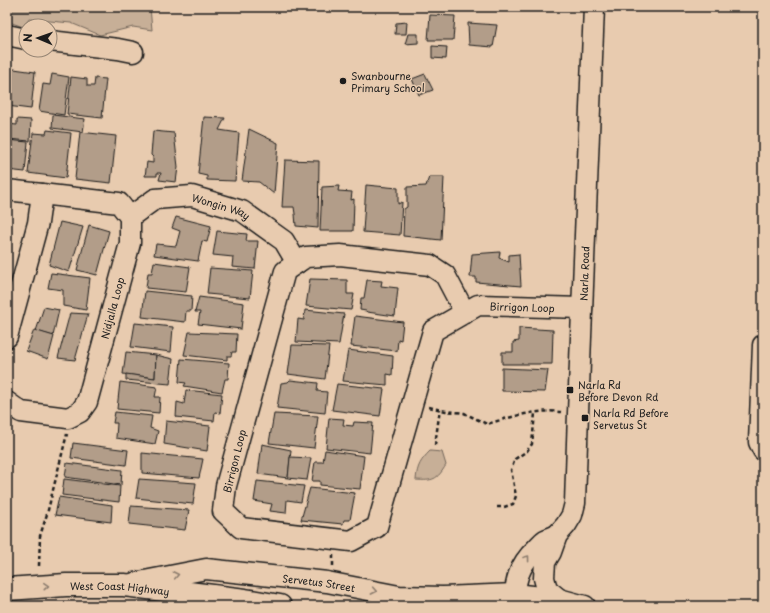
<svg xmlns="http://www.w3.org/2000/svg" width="770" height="613" viewBox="0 0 770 613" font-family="'Playpen Sans',sans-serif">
<rect width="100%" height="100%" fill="#e8cbaf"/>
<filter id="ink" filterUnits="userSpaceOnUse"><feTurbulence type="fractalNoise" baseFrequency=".025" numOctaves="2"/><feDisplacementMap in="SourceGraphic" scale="8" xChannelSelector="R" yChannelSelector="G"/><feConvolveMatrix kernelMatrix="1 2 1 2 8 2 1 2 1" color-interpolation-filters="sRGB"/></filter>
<g filter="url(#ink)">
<!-- green -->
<g fill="#c7af97" stroke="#72665a">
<polygon points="7,7 150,7 152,30 133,27 100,35 71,23 29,19 23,27 7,21"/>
<path d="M430,451L442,452L446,465C437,480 433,481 416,480C417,466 421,460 430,451Z"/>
</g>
<!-- building -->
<g fill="#b29d89" stroke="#1c1c1c">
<polygon points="430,15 455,16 453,40 428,40"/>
<polygon points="407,22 406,34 395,34 396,23"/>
<polygon points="468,23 497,25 493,47 469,45"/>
<polygon points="408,34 418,34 418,43 405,44"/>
<polygon points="432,46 447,47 446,59 432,58"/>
<polygon points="7,68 35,72 31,109 7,106"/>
<polygon points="52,74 69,77 64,115 39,111 43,84 50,85"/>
<polygon points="425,74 433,90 419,95 412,79"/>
<polygon points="71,77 87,79 87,86 94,86 95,78 106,79 102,118 67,114"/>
<polygon points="53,115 85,119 83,132 52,128"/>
<polygon points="204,117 225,118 219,130 239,133 235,181 207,180 207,176 198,174"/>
<polygon points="17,119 31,120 30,141 7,139 7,124 17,125"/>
<polygon points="249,129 278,143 274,194 259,182 242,181"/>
<polygon points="47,130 71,133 66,178 28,173 33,133 46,134"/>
<polygon points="153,131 174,133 178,167 176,182 159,180 161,173 157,173 157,176 145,176 147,162 153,163 153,157 151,155"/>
<polygon points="80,132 116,136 111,183 75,179"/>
<polygon points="7,140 28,142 25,172 7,170"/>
<polygon points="285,160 319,161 318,228 296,226 295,214 294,207 282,207"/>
<polygon points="429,177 444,177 441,240 403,236 404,209 407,207 407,187 426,186"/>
<polygon points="366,185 398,188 398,204 402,202 400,235 363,232"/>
<polygon points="339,186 338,191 352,192 351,200 354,199 353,231 320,231 322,187"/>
<polygon points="176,217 211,226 207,242 202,241 198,261 154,255 156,244 176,246 180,231 172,228"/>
<polygon points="60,222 83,227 69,272 49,265"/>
<polygon points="89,225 109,231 97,275 77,270"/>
<polygon points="217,231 247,234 246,241 258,241 255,269 232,267 233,257 213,255"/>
<polygon points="500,252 499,258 509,262 509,255 519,254 521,286 476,282 476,277 470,277 472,254"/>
<polygon points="154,262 190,267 186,292 146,288 148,273 152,273"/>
<polygon points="210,268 253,271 250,298 207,294"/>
<polygon points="51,273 90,278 86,310 63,306 63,290 48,288"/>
<polygon points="310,279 347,280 347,294 354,294 351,310 306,306"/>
<polygon points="367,280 382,281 381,286 398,288 395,316 367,312 366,311 360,310 361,298 364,298"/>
<polygon points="145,291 192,296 191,311 186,311 185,322 142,317"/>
<polygon points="199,297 244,303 241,329 198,324 200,312 195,312"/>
<polygon points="44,307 59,310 53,336 36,331"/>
<polygon points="305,310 344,314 339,344 296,342 298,319 304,320"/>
<polygon points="70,313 88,314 75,360 58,358"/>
<polygon points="355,316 403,322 401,340 398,339 397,351 351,346"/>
<polygon points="135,323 173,327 171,352 131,347"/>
<polygon points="519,328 553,330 552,364 502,364 502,352 513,352 513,342 519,341"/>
<polygon points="34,330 54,336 48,359 26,351"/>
<polygon points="189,332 237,334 236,352 232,352 231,356 227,356 227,360 184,355"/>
<polygon points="292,345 329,346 325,379 288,374"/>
<polygon points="348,350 393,356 392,375 387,374 387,385 343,381"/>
<polygon points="126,352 156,355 155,378 123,374"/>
<polygon points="156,355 173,359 170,384 126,380 126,374 155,378"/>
<polygon points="181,359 229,363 228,379 225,379 222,392 184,386 186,383 179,382"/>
<polygon points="502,368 548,370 545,392 502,391"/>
<polygon points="290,380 318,383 317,391 327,392 325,413 277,408 281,383 288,382"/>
<polygon points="120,382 157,387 155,397 160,397 159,413 117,409"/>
<polygon points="337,384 384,389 380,416 332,410"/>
<polygon points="186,390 222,394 220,413 215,412 214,421 176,417 177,402 184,404"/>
<polygon points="115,412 152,416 150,428 158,431 155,444 116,438 117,423 113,423"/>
<polygon points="274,414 318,416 314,448 269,443"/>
<polygon points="329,418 344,419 343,425 353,426 354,422 373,423 370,453 326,448"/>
<polygon points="166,421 210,426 207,451 164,444"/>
<polygon points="73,443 128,450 126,465 71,458"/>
<polygon points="262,444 291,450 288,478 258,474"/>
<polygon points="325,450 364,456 360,489 320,485 320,481 312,481 315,462 323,462"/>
<polygon points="142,453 203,459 199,478 142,473"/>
<polygon points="290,457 311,458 307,480 288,478"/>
<polygon points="67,463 122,470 121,485 65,477"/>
<polygon points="64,479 120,486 119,502 62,495"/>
<polygon points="139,479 196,483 193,504 136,498"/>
<polygon points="257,481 304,486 301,502 287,500 286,513 270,511 272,504 254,501"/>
<polygon points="310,488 355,493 350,520 344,520 343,524 301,520"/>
<polygon points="59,497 112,505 111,522 55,515"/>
<polygon points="131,506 189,510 185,530 129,524"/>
</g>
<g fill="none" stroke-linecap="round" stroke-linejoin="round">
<!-- minor casing -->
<g stroke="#1c1c1c" stroke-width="23">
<g id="minor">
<polyline points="7,35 26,39"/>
<polyline points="50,41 118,49 133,52"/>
<polyline points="7,190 119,203 130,217 130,243 87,402 80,412 68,418 21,412 7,402"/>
<path id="s1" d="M130,217L155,199L192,196L242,211L284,241L297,263"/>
<path id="s2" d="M465,313L445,275L430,265L340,255L306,257L285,271L226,486L223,511L241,528L351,541L377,527L433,331L478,305L582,308"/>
<polyline points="7,337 38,223 42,194"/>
<polyline points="763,345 759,442 763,450"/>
<path id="s3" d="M134,583L206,569L327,582L399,596L443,597L515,594L559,599L585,606"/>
<path id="s4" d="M559,599L547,589L544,578L545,562L551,552L557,535L566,525L572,515L575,503L578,413L594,7"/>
<path d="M517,606C512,584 520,564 536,549C539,546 542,542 545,540C549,538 553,537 557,535"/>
</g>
</g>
<!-- highway casing -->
<g stroke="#1c1c1c" stroke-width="25">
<g id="highway">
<path id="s5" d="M7,589L66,585H124L245,600L280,606"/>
</g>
</g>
<!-- path -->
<g stroke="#1c1c1c" stroke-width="2.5" stroke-dasharray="4 3" stroke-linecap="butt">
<path d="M429,407L446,411L464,413L487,424C511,417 536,409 561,412"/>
<polyline points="435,445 440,409"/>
<polyline points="497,507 504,507 513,504 516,496 511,470 515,459 527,451 532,444 535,413"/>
<polyline points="39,566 40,536 47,514 67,434"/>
<polyline points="333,566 333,555"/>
</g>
<!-- minor -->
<use href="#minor" stroke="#e8cbaf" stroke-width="20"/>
<!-- highway -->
<use href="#highway" stroke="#e8cbaf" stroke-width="22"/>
</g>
<!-- one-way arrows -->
<defs><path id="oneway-chevron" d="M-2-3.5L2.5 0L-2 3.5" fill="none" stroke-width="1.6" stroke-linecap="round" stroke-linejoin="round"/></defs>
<g stroke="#8c7c6d">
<use href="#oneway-chevron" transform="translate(527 558) rotate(-53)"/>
<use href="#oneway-chevron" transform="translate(176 575) rotate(-11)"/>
<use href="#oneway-chevron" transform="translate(46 586) rotate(-4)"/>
<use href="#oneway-chevron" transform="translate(374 591) rotate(11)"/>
</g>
</g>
<!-- markers -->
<g fill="#1c1c1c" stroke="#e8cbaf" stroke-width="1.5">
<circle cx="343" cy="81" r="4"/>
<rect x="566" y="386" width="8" height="8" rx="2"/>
<rect x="581" y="414" width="8" height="8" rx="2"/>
</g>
<g text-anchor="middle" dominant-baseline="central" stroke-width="3" stroke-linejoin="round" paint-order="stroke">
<!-- poi labels -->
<g font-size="10" fill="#1c1c1c" stroke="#e8cbaf" text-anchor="start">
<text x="351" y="75">Swanbourne<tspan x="351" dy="12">Primary School</tspan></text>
<text x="578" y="384">Narla Rd<tspan x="578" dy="12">Before Devon Rd</tspan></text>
<text x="593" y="412">Narla Rd Before<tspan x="593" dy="12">Servetus St</tspan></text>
</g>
<!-- street labels -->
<g font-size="10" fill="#1c1c1c" stroke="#e8cbaf">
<text stroke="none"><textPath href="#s1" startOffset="99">Wongin Way</textPath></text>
<text stroke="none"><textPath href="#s4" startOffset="340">Narla Road</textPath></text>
<text stroke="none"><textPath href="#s2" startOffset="924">Birrigon Loop</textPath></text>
<text transform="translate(112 308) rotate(-75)">Nidjalla Loop</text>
<text transform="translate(234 461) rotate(-76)">Birrigon Loop</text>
<text stroke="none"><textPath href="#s3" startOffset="187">Servetus Street</textPath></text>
<text stroke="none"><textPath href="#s5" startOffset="113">West Coast Highway</textPath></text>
</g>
</g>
<!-- margin -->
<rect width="770" height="613" fill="none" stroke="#e8cbaf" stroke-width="24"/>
<rect x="12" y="12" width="746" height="589" fill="none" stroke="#1c1c1c" stroke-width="1.5" filter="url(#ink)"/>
<!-- north arrow -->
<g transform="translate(38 38) rotate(272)"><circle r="19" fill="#e8cbaf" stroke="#968574"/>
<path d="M0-3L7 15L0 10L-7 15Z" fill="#1c1c1c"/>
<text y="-6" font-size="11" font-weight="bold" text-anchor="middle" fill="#1c1c1c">N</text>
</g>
</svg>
